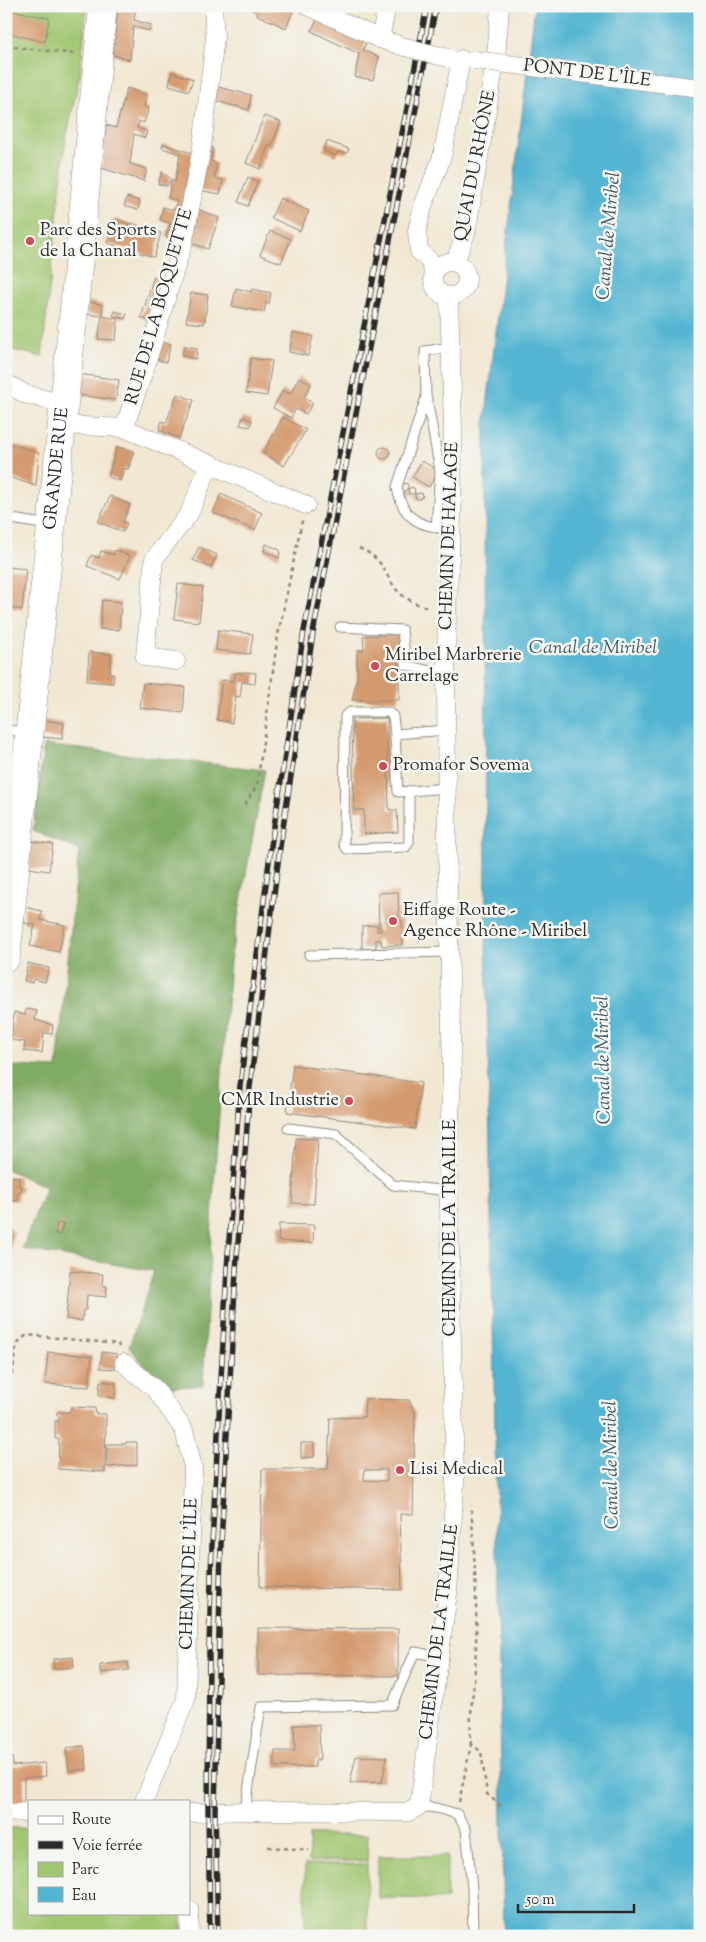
<svg xmlns="http://www.w3.org/2000/svg" width="706" height="1942" viewBox="0 0 706 1942" font-family="'Sorts Mill Goudy',serif">
<rect width="100%" height="100%" fill="#f6f6f2"/>
<filter id="ink" filterUnits="userSpaceOnUse"><feTurbulence type="fractalNoise" baseFrequency=".02" numOctaves="2"/><feDisplacementMap in="SourceGraphic" scale="10" xChannelSelector="R" yChannelSelector="G"/><feConvolveMatrix kernelMatrix="1 2 1 2 8 2 1 2 1" color-interpolation-filters="sRGB"/></filter>
<filter id="wash" filterUnits="userSpaceOnUse"><feTurbulence type="fractalNoise" baseFrequency=".0096" numOctaves="4" result="noise"/><feDisplacementMap in="SourceGraphic" scale="20" xChannelSelector="R" yChannelSelector="G"/><feGaussianBlur stdDeviation="1.12" result="paint"/><feColorMatrix in="noise" values="0 0 0 0 0 0 0 0 0 0 0 0 0 0 0 0 0 1.4 0 .05"/><feComposite in="paint" operator="in"/></filter>
<g filter="url(#wash)">
<rect width="100%" height="100%" fill="#f2e7d2"/>
<!-- green -->
<g fill="#a1c671" stroke="#66784e">
<polygon points="6,6 87,6 80,74 65,144 42,357 6,348"/>
<polygon points="6,1828 29,1828 29,1913 182,1913 182,1936 6,1936"/>
<polygon points="309,1835 368,1835 367,1861 309,1861"/>
<polygon points="378,1856 447,1856 447,1899 378,1898"/>
<rect x="305" y="1864" width="62" height="72"/>
</g>
<!-- forest -->
<polygon fill="#80ab63" stroke="#566b47" points="44,745 265,770 230,961 214,1184 203,1385 164,1388 129,1347 154,1271 22,1249 46,1187 6,1169 6,1119 11,1066 57,1068 79,850 33,831"/>
<!-- water -->
<polygon fill="#52b5d1" stroke="#3e707e" points="535,6 700,6 700,1936 504,1936 486,933 485,424"/>
<g id="blocks">
<!-- building -->
<g fill="#d59b6f" fill-rule="evenodd">
<polygon points="118,6 136,6 134,20 151,25 150,31 133,27 130,60 113,55"/>
<polygon points="244,6 293,6 295,7 286,28 257,15 258,13"/>
<polygon points="6,9 49,18 45,42 8,33 6,39"/>
<polygon points="318,18 367,40 363,50 379,57 373,80 355,77 359,54 311,31"/>
<polygon points="172,72 193,79 189,91 169,85"/>
<polygon points="214,86 251,95 249,110 212,100"/>
<polygon points="127,88 147,95 144,106 149,108 144,123 139,121 137,128 147,131 145,138 134,134 130,164 147,169 144,181 101,168 106,125 116,128"/>
<polygon points="264,116 281,122 271,147 268,146 260,169 246,163"/>
<polygon points="327,141 349,149 347,153 337,152 336,156 323,150"/>
<polygon points="163,144 195,154 179,241 166,237 170,223 160,220 163,207 174,210 177,201 168,198 172,180 175,182 180,154 162,148"/>
<polygon points="206,147 213,148 211,161 217,164 214,178 223,180 220,194 198,190"/>
<polygon points="162,172 171,179 167,186 158,184"/>
<polygon points="248,177 258,181 248,206 238,202"/>
<polygon points="127,197 140,201 138,210 124,206"/>
<polygon points="280,198 309,211 300,231 271,218"/>
<polygon points="195,208 219,218 208,249 188,242"/>
<polygon points="115,219 161,233 154,257 107,243"/>
<polygon points="270,231 291,239 281,263 260,255"/>
<polygon points="154,276 167,281 155,321 141,318"/>
<polygon points="236,288 251,292 252,289 271,293 269,304 266,303 264,312 232,306"/>
<polygon points="191,293 208,295 204,324 186,322"/>
<polygon points="88,301 103,305 102,316 87,314"/>
<polygon points="115,311 127,314 125,319 113,316"/>
<polygon points="102,316 118,319 116,340 98,339"/>
<polygon points="293,332 313,336 308,356 289,352"/>
<polygon points="157,342 171,344 166,362 152,358"/>
<polygon points="184,346 197,348 196,359 182,356"/>
<polygon points="251,358 272,361 267,396 246,393"/>
<polygon points="79,374 119,380 116,400 77,395"/>
<polygon points="299,377 311,384 304,398 313,403 306,414 296,409 291,418 273,408 283,390 290,394"/>
<polygon points="177,394 194,400 179,438 159,430 162,421 166,423"/>
<polygon points="243,417 252,420 250,427 240,425"/>
<polygon points="283,417 306,430 284,466 263,453"/>
<polygon points="6,442 39,453 36,486 6,476"/>
<circle cx="384" cy="453" r="6"/>
<polygon points="117,447 134,451 128,469 124,468 120,481 108,477"/>
<polygon points="422,461 439,471 429,487 412,477"/>
<polygon points="403,483 408,484 408,489 412,487 414,488 415,494 422,493 423,497 418,500 415,497 415,494 409,494 408,489 404,491 402,489"/>
<polygon points="221,494 262,513 255,530 213,513"/>
<polygon points="110,496 130,505 123,522 127,524 123,532 98,522"/>
<polygon points="266,544 280,550 279,558 264,551"/>
<polygon points="199,547 217,555 211,568 193,560"/>
<polygon points="115,550 130,556 120,579 87,566 91,555 99,558 101,551 113,555"/>
<polygon points="6,567 26,569 22,610 6,607"/>
<polygon points="178,584 203,587 199,622 174,619"/>
<polygon points="102,600 121,602 119,630 100,629"/>
<polygon points="218,630 253,634 250,654 216,650"/>
<polygon points="399,634 399,700 352,700 357,678 357,650 364,650 363,636"/>
<polygon points="89,652 111,654 110,673 114,674 113,683 87,681"/>
<polygon points="244,672 256,673 255,684 242,682 240,697 236,696 232,723 217,720 222,680 234,681 235,673 243,673"/>
<polygon points="143,683 185,687 183,713 140,708"/>
<polygon points="387,718 389,810 397,810 398,832 364,834 364,810 354,810 352,719"/>
<polygon points="44,720 64,723 62,739 42,737"/>
<polygon points="31,841 53,844 49,871 29,868"/>
<polygon points="398,892 399,920 402,920 403,945 382,946 381,940 376,940 376,948 362,949 362,926 377,925 377,931 381,931 381,928 379,928 378,893"/>
<polygon points="24,907 42,911 40,920 65,925 59,952 30,946 35,925 24,923"/>
<polygon points="28,963 49,968 45,982 33,979 32,983 24,981"/>
<polygon points="26,1009 37,1011 35,1020 53,1025 52,1034 44,1033 42,1053 24,1051 25,1042 11,1040 14,1012 25,1015"/>
<polygon points="293,1065 421,1083 415,1129 287,1112"/>
<polygon points="296,1138 318,1139 314,1204 292,1203"/>
<polygon points="6,1176 19,1177 19,1186 22,1186 21,1192 18,1192 17,1201 6,1200"/>
<polygon points="57,1223 63,1224 60,1235 55,1234"/>
<polygon points="279,1224 314,1225 313,1243 278,1241"/>
<polygon points="6,1230 14,1231 10,1251 6,1250"/>
<polygon points="70,1271 103,1274 102,1285 107,1286 106,1297 87,1295 86,1310 83,1310 82,1321 66,1319"/>
<polygon points="48,1352 92,1356 89,1387 45,1384"/>
<polygon points="102,1352 117,1354 116,1369 100,1368"/>
<polygon points="100,1381 116,1383 115,1398 99,1396"/>
<path d="M365,1399L409,1400L415,1413L413,1514H400L402,1590L260,1587L262,1469H328L330,1418L364,1417ZM364,1470H387V1481L364,1480Z"/>
<polygon points="71,1407 95,1408 96,1414 106,1414 105,1472 58,1469 59,1439 55,1439 55,1421 59,1421 60,1416 57,1416 57,1412 69,1412"/>
<polygon points="126,1442 137,1442 137,1465 107,1467 107,1444 126,1444"/>
<polygon points="301,1443 314,1443 314,1457 301,1458"/>
<polygon points="258,1628 398,1629 398,1676 258,1675"/>
<polygon points="73,1657 74,1667 54,1669 53,1659"/>
<polygon points="128,1662 129,1670 100,1673 100,1665"/>
<polygon points="294,1725 319,1725 320,1760 315,1760 315,1767 275,1767 275,1751 295,1751"/>
<polygon points="84,1746 87,1769 69,1771 66,1748"/>
<polygon points="356,1756 387,1757 382,1782 350,1783"/>
<polygon points="6,1757 12,1757 13,1766 45,1763 46,1776 24,1778 24,1800 21,1804 9,1804 10,1788 6,1787"/>
</g>
</g>
</g>
<g filter="url(#ink)">
<use href="#blocks" fill-opacity="0" stroke="#8e897e" stroke-width="1"/>
<g fill="none" stroke-linecap="round" stroke-linejoin="round">
<!-- lane casing -->
<g stroke="#8e897e" stroke-width="11">
<g id="lane">
<path d="M451,347L425,351L426,397L397,487C402,520 421,527 451,529"/>
<polyline points="427,399 440,471 436,528"/>
<polyline points="6,518 48,525"/>
<polyline points="340,627 402,630 406,665 446,675"/>
<polyline points="6,730 27,732"/>
<polyline points="447,730 395,734 398,792 447,788"/>
<polyline points="395,734 393,716 388,712 350,712 345,716 344,844 347,849 406,847 409,842 409,791"/>
<polyline points="309,955 451,952"/>
<polyline points="288,1128 336,1134 393,1185 449,1191"/>
<polyline points="419,1806 436,1808 457,1814 466,1829 472,1889 473,1936"/>
<polyline points="245,1811 261,1707 392,1705 415,1652 440,1657"/>
</g>
</g>
<!-- street casing -->
<g stroke="#8e897e" stroke-width="19">
<g id="street">
<polyline points="308,6 380,39 405,47"/>
<polyline points="380,39 387,6"/>
<polyline points="496,58 500,6"/>
<circle cx="450" cy="279" r="17"/>
<polyline points="455,262 466,233 494,69"/>
<polyline points="434,272 429,260 419,251 417,231 423,206 442,157 461,59"/>
<polyline points="6,383 25,394 63,404"/>
<polyline points="61,425 124,428 306,505"/>
<polyline points="124,428 144,371 184,240 202,147 215,38 213,6"/>
<polyline points="176,661 145,657 154,559 189,514 210,463"/>
<polyline points="124,1363 156,1390 184,1430 193,1468 186,1699 144,1801"/>
<polyline points="6,1813 29,1812"/>
<polyline points="189,1813 245,1811 409,1812 419,1806 448,1593 455,1483 448,1163 452,1076 447,837 446,675 447,610 452,518 453,428 449,296"/>
<polyline points="189,1909 190,1936"/>
</g>
</g>
<!-- primary casing -->
<g stroke="#8e897e" stroke-width="29">
<g id="primary">
<path id="s1" d="M6,957L74,309L103,6"/>
</g>
</g>
<!-- path -->
<g stroke="#8e897e" stroke-width="2.5" stroke-dasharray="4 4" stroke-linecap="butt">
<polyline points="6,46 77,54"/>
<path d="M359,548C384,559 382,570 396,589C403,598 419,606 430,608"/>
<polyline points="245,805 257,785 278,635 302,521"/>
<path d="M6,1381C21,1370 6,1345 28,1335L118,1344L119,1347"/>
<path d="M471,1745C469,1719 473,1695 475,1669C478,1615 475,1559 471,1505"/>
<polyline points="459,1802 471,1745 481,1751 487,1794 502,1807"/>
<polyline points="268,1847 309,1850"/>
</g>
<!-- lane -->
<use href="#lane" stroke="#fff" stroke-width="9"/>
<!-- street -->
<use href="#street" stroke="#fff" stroke-width="18"/>
<!-- primary -->
<use href="#primary" stroke="#fff" stroke-width="28"/>
<!-- rail casing -->
<g stroke="#2b2b2b" stroke-width="5.5">
<g id="rail">
<polyline points="210,1936 208,1812 209,1648 212,1544 227,1269 240,1086 271,846 304,631 427,6"/>
<polyline points="218,1936 215,1812 221,1544 236,1270 250,1087 280,847 313,633 436,6"/>
</g>
</g>
<!-- rail -->
<use href="#rail" stroke="#f6f6f2" stroke-width="4" stroke-dasharray="11" stroke-linecap="butt"/>
<!-- street-bridge casing -->
<g stroke="#8e897e" stroke-width="19" stroke-linecap="butt">
<g id="street-bridge">
<polyline points="405,47 448,58"/>
<polyline points="475,60 700,88"/>
</g>
</g>
<!-- street-bridge -->
<use href="#street-bridge" stroke="#fff" stroke-width="18"/>
</g>
</g>
<!-- markers -->
<g fill="#d1495b" stroke="#f6f6f2" stroke-width="2">
<circle cx="30" cy="241" r="5"/>
<circle cx="375" cy="666" r="5"/>
<circle cx="383" cy="766" r="5"/>
<circle cx="393" cy="921" r="5"/>
<circle cx="349" cy="1101" r="5"/>
<circle cx="400" cy="1470" r="5"/>
</g>
<g text-anchor="middle" dominant-baseline="central" stroke-width="5" stroke-linejoin="round" paint-order="stroke">
<!-- street labels -->
<g font-size="18" fill="#2b2b2b" stroke="#f6f6f2">
<text transform="translate(587 74) rotate(7)">PONT DE L'ÎLE</text>
<text transform="translate(476 166) rotate(-79)">QUAI DU RHÔNE</text>
<text transform="translate(160 307) rotate(-74)">RUE DE LA BOQUETTE</text>
<text stroke="none"><textPath href="#s1" startOffset="491">GRANDE RUE</textPath></text>
<text transform="translate(450 536) rotate(-88)">CHEMIN DE HALAGE</text>
<text transform="translate(451 1228) rotate(-90)">CHEMIN DE LA TRAILLE</text>
<text transform="translate(190 1574) rotate(-88)">CHEMIN DE L'ÎLE</text>
<text transform="translate(440 1632) rotate(-83)">CHEMIN DE LA TRAILLE</text>
</g>
<!-- poi labels -->
<g font-size="18" fill="#2b2b2b" stroke="#f6f6f2" text-anchor="start">
<text x="40" y="231">Parc des Sports<tspan x="40" dy="21">de la Chanal</tspan></text>
<text x="385" y="656">Miribel Marbrerie<tspan x="385" dy="21">Carrelage</tspan></text>
<text x="393" y="766">Promafor Sovema</text>
<text x="403" y="911">Eiffage Route -<tspan x="403" dy="21">Agence Rhône - Miribel</tspan></text>
<text x="339" y="1101" text-anchor="end">CMR Industrie</text>
<text x="410" y="1470">Lisi Medical</text>
</g>
<!-- water labels -->
<g font-size="19" font-style="italic" fill="#395b65" stroke="#f6f6f2">
<text transform="translate(609 236) rotate(-85)">Canal de Miribel</text>
<text x="593" y="648">Canal de Miribel</text>
<text transform="translate(604 1060) rotate(-91)">Canal de Miribel</text>
<text transform="translate(612 1465) rotate(-91)">Canal de Miribel</text>
</g>
</g>
<!-- margin -->
<rect width="706" height="1942" fill="none" stroke="#f6f6f2" stroke-width="25"/>
<!-- legend -->
<rect x="28" y="1800" width="162" height="115" fill="#f6f6f2" stroke="#a5a5a2"/>
<rect x="38" y="1816" width="25" height="8" fill="#ffffff" stroke="#a5a5a2"/>
<text x="72" y="1824" font-size="15" fill="#2b2b2b">Route</text>
<rect x="38" y="1841" width="25" height="8" fill="#2b2b2b" stroke="#a5a5a2"/>
<text x="72" y="1850" font-size="15" fill="#2b2b2b">Voie ferrée</text>
<rect x="38" y="1862" width="25" height="15" fill="#a1c671" stroke="#a5a5a2"/>
<text x="72" y="1874" font-size="15" fill="#2b2b2b">Parc</text>
<rect x="38" y="1887" width="25" height="15" fill="#52b5d1" stroke="#a5a5a2"/>
<text x="72" y="1900" font-size="15" fill="#2b2b2b">Eau</text>
<!-- scale -->
<path d="M518 1904v8h116v-8" fill="none" stroke="#2b2b2b" stroke-width="2.5"/>
<text x="526" y="1904" font-size="15" fill="#2b2b2b" stroke="#f6f6f2" stroke-width="4" paint-order="stroke">50 m</text>
</svg>
